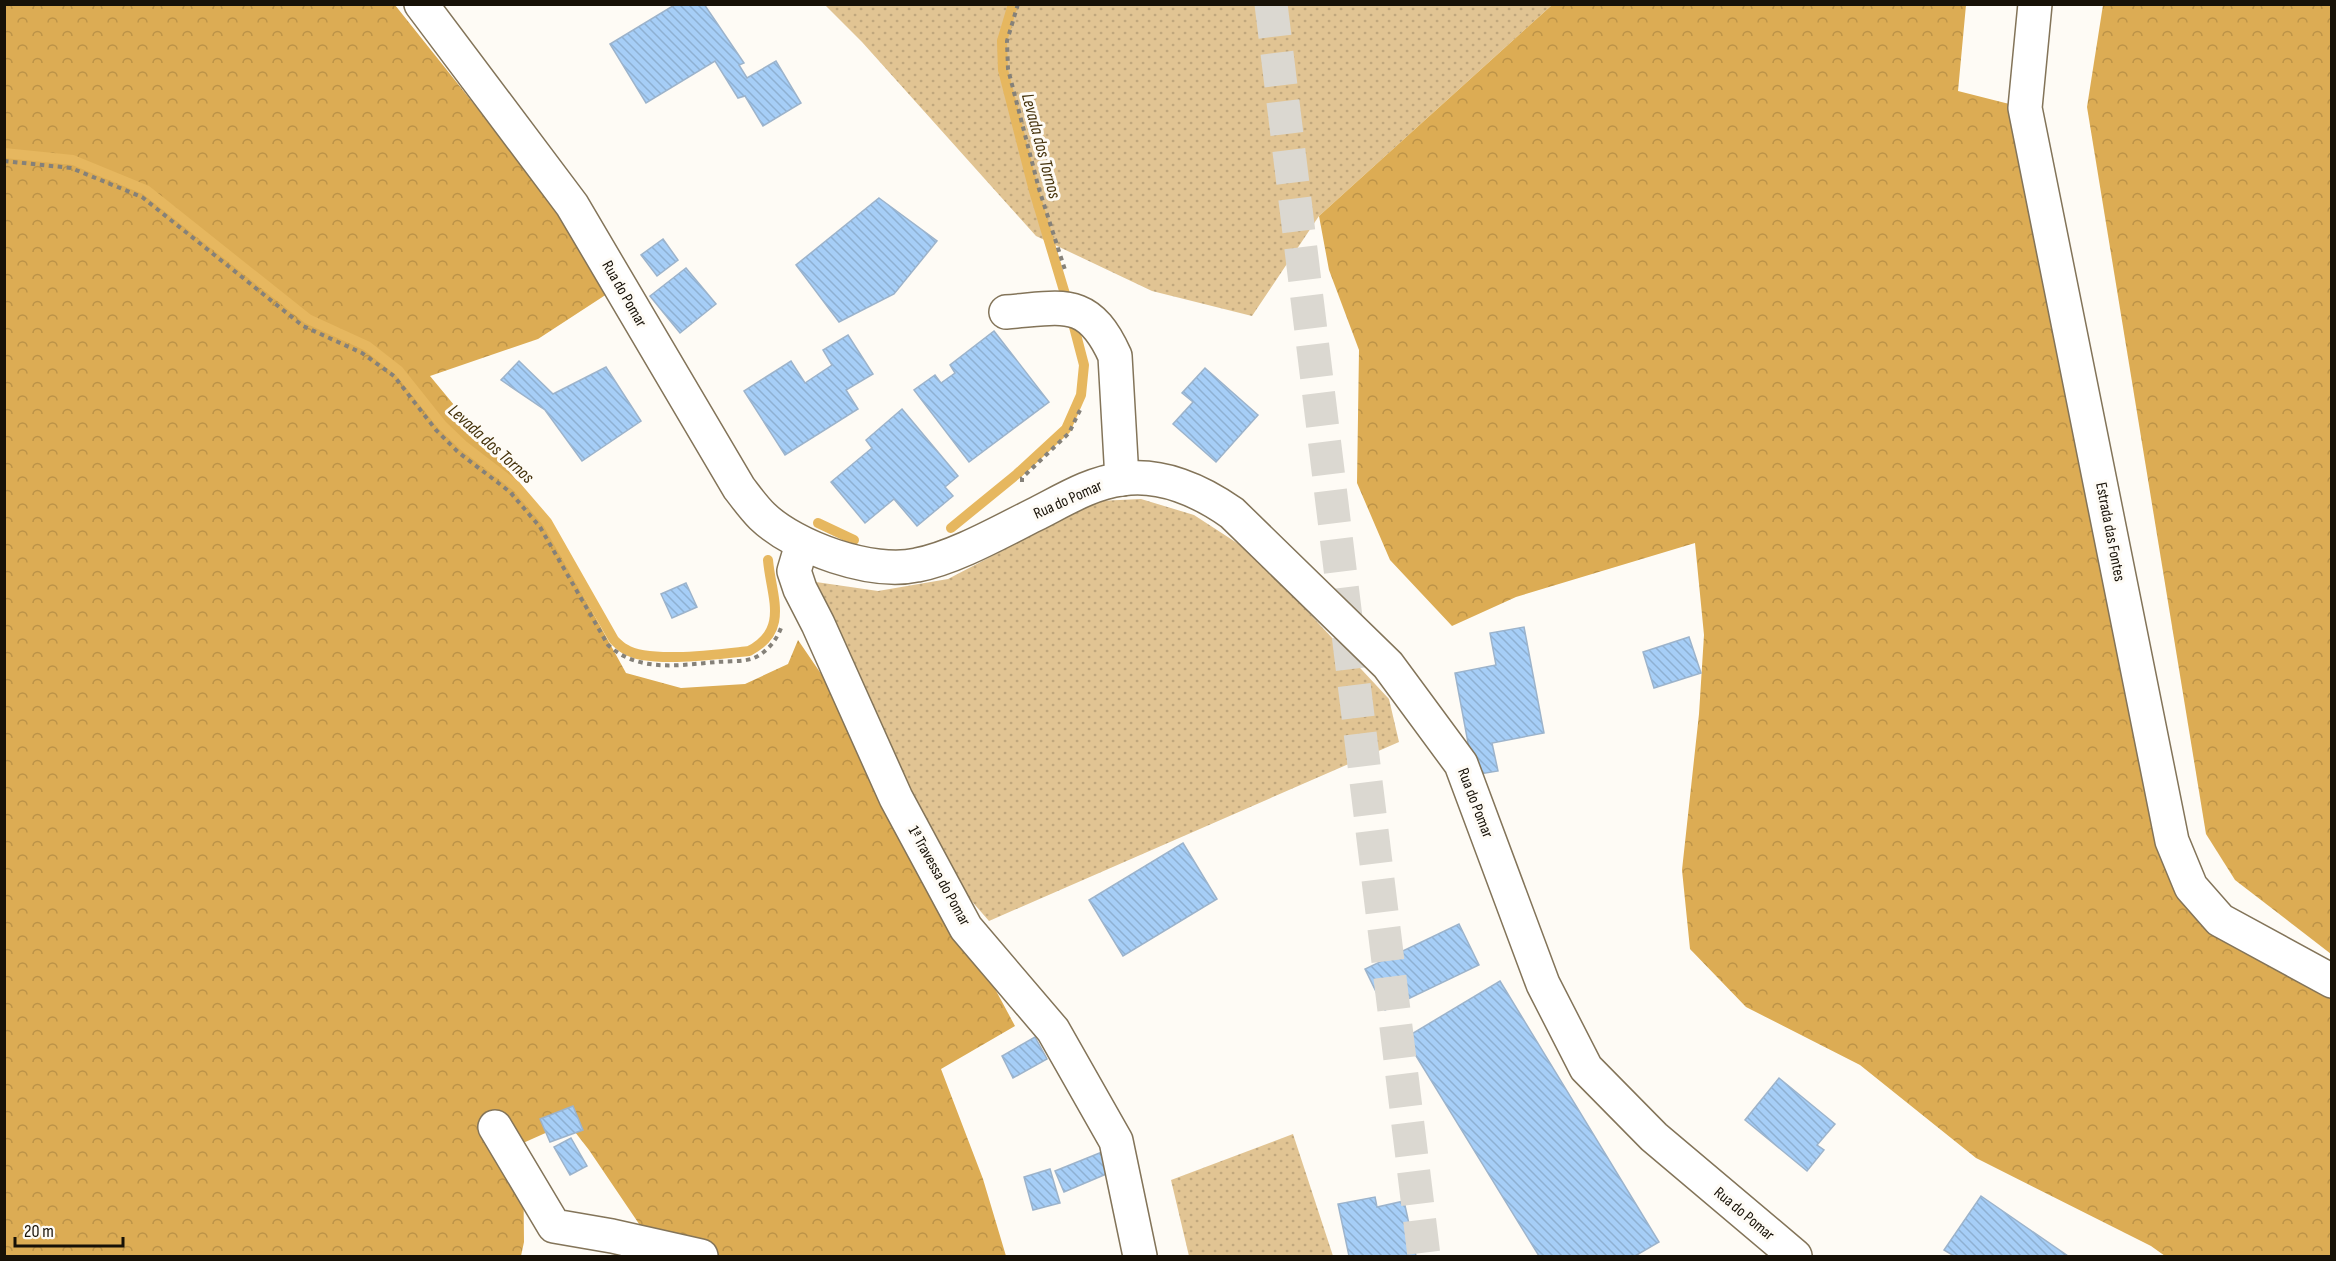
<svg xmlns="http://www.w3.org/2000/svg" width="2336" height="1261" viewBox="0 0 2336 1261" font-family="'Sofia Sans Condensed',sans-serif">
<defs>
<pattern id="grass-dots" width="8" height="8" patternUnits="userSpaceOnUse" patternTransform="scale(1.5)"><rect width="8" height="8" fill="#e1c493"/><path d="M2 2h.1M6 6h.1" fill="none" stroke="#c0a77d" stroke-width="1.8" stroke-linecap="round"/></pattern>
<pattern id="forest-crowns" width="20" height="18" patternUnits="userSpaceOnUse" patternTransform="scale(1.5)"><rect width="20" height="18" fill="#dcac54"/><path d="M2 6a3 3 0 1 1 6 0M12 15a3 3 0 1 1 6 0" fill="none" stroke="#bc9348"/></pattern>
<pattern id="building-back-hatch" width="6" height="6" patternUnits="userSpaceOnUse" patternTransform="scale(1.5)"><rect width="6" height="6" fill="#a6cef7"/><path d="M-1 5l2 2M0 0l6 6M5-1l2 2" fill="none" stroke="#8eb0d2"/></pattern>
</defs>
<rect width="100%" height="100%" fill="#fefbf5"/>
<!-- grass -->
<g fill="url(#grass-dots)">
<polygon points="825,5 1552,5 1319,216 1252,316 1152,291 1036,236 862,42"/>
<polygon points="1141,499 1194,515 1254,554 1389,699 1399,742 989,921 948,874 816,582 878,591 948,579 1098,501"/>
<polygon points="1293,1134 1333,1256 1189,1256 1171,1180"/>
</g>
<!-- forest -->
<g fill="url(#forest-crowns)">
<polygon points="5,5 395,5 556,207 607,294 538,339 430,376 527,493 626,673 681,688 745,684 788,664 798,640 843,706 1015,1026 941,1069 983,1179 1006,1256 691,1256 656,1249 589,1150 568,1123 523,1143 524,1242 521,1256 5,1256"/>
<polygon points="1552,5 1966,5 1958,91 2025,108 2191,887 2331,981 2331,1256 2165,1256 2151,1246 1976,1158 1860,1065 1746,1007 1690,949 1682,870 1699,714 1704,635 1695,543 1516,597 1452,626 1390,560 1357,483 1359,350 1329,270 1319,216"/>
<polygon points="2103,5 2331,5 2331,954 2235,880 2206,834 2087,107"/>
</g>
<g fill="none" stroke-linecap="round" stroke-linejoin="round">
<!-- stream -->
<g stroke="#e6b75f" stroke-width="10">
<polyline points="1013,4 1002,41 1003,70 1034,191 1065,294"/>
<path d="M4,153L73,160L146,190L308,319L367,346L399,371L442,425L464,446L516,486L547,522L614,640C617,643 621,647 625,649C648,664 720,654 749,651C790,630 771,596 768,560"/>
<polyline points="818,523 854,540"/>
<polyline points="951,528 1017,474 1066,429 1081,395 1084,365 1073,323"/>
</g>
</g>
<!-- building -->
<g fill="url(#building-back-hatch)" stroke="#9cb3cb" stroke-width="1.5">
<polygon points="676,4 704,4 744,63 739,65 747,78 776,61 801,103 763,126 745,96 738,98 715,61 646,103 610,44"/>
<polygon points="879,198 937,241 894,294 839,322 796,265"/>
<polygon points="663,239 678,260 657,276 641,255"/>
<polygon points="686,268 716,304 680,333 650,296"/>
<polygon points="994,331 1049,402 969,462 914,390 935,375 941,383 955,373 950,365"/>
<polygon points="848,335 873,374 846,390 858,409 785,455 744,391 791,361 805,383 832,365 823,350"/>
<polygon points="519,361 553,394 606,367 641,421 582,461 545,410 501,380"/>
<polygon points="1205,368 1258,415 1216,462 1173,424 1193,402 1182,393"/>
<polygon points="902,409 958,476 945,487 953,496 917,526 894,499 865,523 831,482 872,448 866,440"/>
<polygon points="686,583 697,607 672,618 661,594"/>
<polygon points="1524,627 1544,733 1492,743 1498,771 1474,775 1455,673 1496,665 1490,633"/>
<polygon points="1689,637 1701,673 1654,688 1643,652"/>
<polygon points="1183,843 1217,899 1123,956 1089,900"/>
<polygon points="1459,924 1479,965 1385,1010 1365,969"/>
<polygon points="1500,981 1659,1242 1635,1256 1539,1256 1405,1038"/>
<polygon points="1035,1037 1047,1059 1013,1078 1002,1056"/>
<polygon points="1779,1078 1835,1124 1817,1145 1824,1150 1807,1171 1745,1120"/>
<polygon points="573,1106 583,1130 550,1142 540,1119"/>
<polygon points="571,1138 587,1166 570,1175 554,1147"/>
<polygon points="1102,1152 1111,1172 1064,1192 1055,1171"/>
<polygon points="1050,1169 1060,1203 1033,1210 1024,1177"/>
<polygon points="1981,1196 2068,1256 1954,1256 1944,1250"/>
<polygon points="1375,1197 1377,1207 1404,1201 1416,1256 1349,1256 1338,1204"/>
</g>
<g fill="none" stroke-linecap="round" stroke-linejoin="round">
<!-- major-tunnel -->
<polyline stroke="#dbd8d1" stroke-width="33" stroke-dasharray="33 16" stroke-linecap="butt" points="1271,4 1424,1256"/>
<!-- minor casing -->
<g stroke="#837459" stroke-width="36">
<g id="minor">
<path d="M421,4L572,205L739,488C746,497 753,507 762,516C795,548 872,575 917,565C954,558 1000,532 1034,515C1062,501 1090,483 1122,479C1161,473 1201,491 1232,513L1388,665L1461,764L1543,984L1586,1068L1654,1137L1795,1256"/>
<polyline points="2035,4 2025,108 2172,841 2191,887 2220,920 2332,981"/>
<path d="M1006,312C1062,308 1088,296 1115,356L1122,479"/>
<polyline points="802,544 794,571 800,589 818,624 896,798 966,928 1053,1030 1116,1141 1140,1256"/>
<polyline points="495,1127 554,1226 612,1236 701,1256"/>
</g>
</g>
<!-- path -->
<g stroke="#858179" stroke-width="4" stroke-dasharray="4.5 4.5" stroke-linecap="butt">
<polyline points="1018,4 1007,41 1008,69 1039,189 1066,273"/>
<path d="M4,161L71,168L142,197L303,326L362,353L394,376L436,430L458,452L510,492L540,527L608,645C639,673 679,665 717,662C729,661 744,662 754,658C767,652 776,641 781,628"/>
<polyline points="1022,482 1022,478 1069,433 1081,408"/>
</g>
<!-- minor -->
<use href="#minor" stroke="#fff" stroke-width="33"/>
</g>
<g text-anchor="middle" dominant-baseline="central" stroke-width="6" stroke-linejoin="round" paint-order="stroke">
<!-- street labels -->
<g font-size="16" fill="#171107" stroke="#fefbf5">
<text transform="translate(624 294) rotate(60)">Rua do Pomar</text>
<text transform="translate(1068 500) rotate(-24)">Rua do Pomar</text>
<text transform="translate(2110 532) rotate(79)">Estrada das Fontes</text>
<text transform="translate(1475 803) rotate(69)">Rua do Pomar</text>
<text transform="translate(939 876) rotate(61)">1ª Travessa do Pomar</text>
<text transform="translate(1744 1214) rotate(40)">Rua do Pomar</text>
</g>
<!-- water labels -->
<g font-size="18" font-style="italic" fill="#45320b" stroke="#fefbf5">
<text transform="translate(1041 146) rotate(75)">Levada dos Tornos</text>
<text transform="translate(491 444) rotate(42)">Levada dos Tornos</text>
</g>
</g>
<!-- border -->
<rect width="2336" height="1261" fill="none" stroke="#171107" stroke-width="12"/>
<!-- scale -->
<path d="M15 1237v9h108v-9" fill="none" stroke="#171107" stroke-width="3"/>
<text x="24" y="1237" font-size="18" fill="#171107" stroke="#fefbf5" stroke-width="4.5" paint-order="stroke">20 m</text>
</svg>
